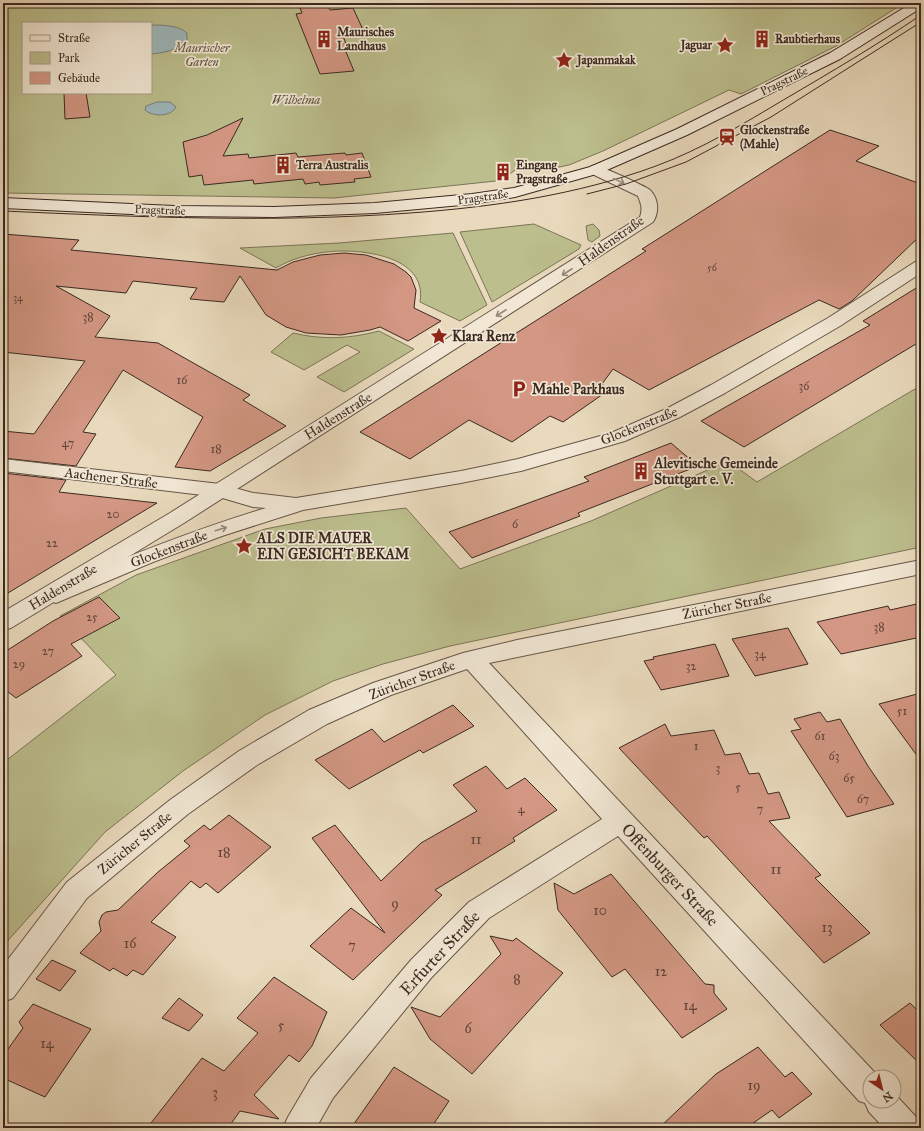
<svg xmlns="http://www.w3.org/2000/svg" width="924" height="1131" viewBox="0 0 924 1131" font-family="'IM FELL Great Primer',serif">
<rect width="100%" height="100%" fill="#e9dabd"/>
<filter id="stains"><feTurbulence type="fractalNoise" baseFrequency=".005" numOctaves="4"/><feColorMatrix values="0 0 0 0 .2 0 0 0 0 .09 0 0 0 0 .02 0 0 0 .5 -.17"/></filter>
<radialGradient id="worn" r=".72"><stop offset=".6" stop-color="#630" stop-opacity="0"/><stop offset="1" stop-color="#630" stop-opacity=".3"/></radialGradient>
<!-- green -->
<g fill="#bcbe8d" stroke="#7c7457" fill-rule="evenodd">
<path d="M3,3H904L836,46L741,94L729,90L603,151L569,165L545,170L528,169L521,166L504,178L496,181L334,198L3,193ZM23,23H151V93H23Z"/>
<polygon points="534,224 581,245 579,249 492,302 460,232"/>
<polygon points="593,224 599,230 600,236 592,242 588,240 586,226"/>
<path d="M453,233L487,305L460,321L420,302C428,255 359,248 326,252C309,254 291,259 276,268L240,248L339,243Z"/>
<path d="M379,331L414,349L344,392L317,377L360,352L347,345L304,370L271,352L293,333C322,340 349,339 379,331Z"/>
<polygon points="915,389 921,393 921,547 450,646 383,664 333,681 265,715 183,771 105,832 3,946 3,763 116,675 60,616 136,575 265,529 321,518 406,508 460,569 591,521 728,461 757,482"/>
</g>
<!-- water -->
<g fill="#9db8bc" stroke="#767f7e">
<path d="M151,25C163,25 178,25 187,33V41C178,50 164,53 151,54Z"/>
<path d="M157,102H170L176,107C171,117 153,117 145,110L146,106Z"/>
</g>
<!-- building -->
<g fill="#d39783" stroke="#3b2921">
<polygon points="298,3 327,3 330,10 353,8 365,34 343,36 349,51 346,52 354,71 320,74 296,14 302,13"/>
<polygon points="64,93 86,93 90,117 65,119"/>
<polygon points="243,118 223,156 248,154 249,158 296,153 298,157 345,153 346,155 362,153 371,177 354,179 355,182 320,185 319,182 305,184 303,179 254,184 253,180 204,185 202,175 189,177 183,142 207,135"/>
<polygon points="830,130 879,146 856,161 921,184 921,235 852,301 839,309 819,300 649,390 613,369 602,384 609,390 563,422 550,416 512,442 469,420 410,459 360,432 646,251 642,249"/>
<polygon points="3,234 79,240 71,250 277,270 293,262 320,255 344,253 366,255 394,264 406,272 411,277 416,290 414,308 441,321 408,341 380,327 370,330 341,335 306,333 286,327 266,315 240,276 224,302 190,299 197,288 133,281 126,293 56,286 110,316 95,337 158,343 250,395 243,400 286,426 210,471 175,467 203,417 123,370 83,432 96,434 76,466 3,458 3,431 34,434 85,361 3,352"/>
<polygon points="921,285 921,341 744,447 701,421 870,325 863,321"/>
<polygon points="671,443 698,466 578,513 580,516 472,558 449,532 589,481 584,477"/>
<polygon points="3,473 66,480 59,492 157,503 3,596"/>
<polygon points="99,597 120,618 71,644 82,656 16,698 3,688 3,653 53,621"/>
<polygon points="921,603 921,637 841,654 817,622 888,606 890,610"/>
<polygon points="788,628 808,664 755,676 732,639"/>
<polygon points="715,644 729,676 661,690 644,661 654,659 653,657"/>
<polygon points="921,693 921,761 879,704"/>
<polygon points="453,705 474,726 423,753 420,750 349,789 315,760 372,729 384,742"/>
<polygon points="820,712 827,722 840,719 868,766 894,804 847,817 791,731 801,729 794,719"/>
<polygon points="665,724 671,736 714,730 725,755 740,753 749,774 759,773 768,794 779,792 790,818 769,821 821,875 815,878 870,933 824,963 707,836 704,838 619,748"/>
<polygon points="486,766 507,789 525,778 557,810 513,838 515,841 435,890 442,895 353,980 310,946 351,908 385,933 312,838 335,825 381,881 421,843 477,811 453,785"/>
<polygon points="229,815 271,847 218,893 206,883 200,888 191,881 151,922 176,937 143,975 133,970 127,976 113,968 110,971 80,953 101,931 99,922 102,915 106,912 118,910 158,872 190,846 184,841 204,825 210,830"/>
<polygon points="611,874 705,984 714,985 714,993 727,1009 682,1038 625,969 612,977 558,910 554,883 574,894"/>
<polygon points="490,936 513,941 516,938 563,973 472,1074 430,1039 411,1007 440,1017 501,954"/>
<polygon points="52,960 76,971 60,991 36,979"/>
<polygon points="274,977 327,1012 312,1046 299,1062 289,1055 254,1095 279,1119 240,1111 228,1128 147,1128 202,1058 224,1071 258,1033 237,1018"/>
<polygon points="179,998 203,1015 189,1031 162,1018"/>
<polygon points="910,1003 921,1014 921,1065 880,1025"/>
<polygon points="33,1004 91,1029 45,1097 3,1078 3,1056 23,1028 19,1022"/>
<polygon points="758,1047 785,1077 792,1072 812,1094 779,1118 772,1110 746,1128 659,1128 716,1074"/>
<polygon points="394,1067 449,1101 431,1128 351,1128"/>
</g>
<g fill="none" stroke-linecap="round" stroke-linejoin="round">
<!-- minor casing -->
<g stroke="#665548" stroke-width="2">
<g id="minor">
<path d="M921,261V273L840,326L725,393L680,417L625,441L521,471L461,483L303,510L222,536L153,562L56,603L48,600L45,595L48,590C120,559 191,531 266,508L253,507L219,497L3,471V459L220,484L253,493L296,498L461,471L518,459L611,433L666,409L711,385L828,318L915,262Z"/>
<polygon points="921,560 921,574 489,663 879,1077 870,1077 870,1101 894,1101 894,1093 916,1117 921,1128 884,1128 869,1112 865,1103 859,1101 618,836 489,918 431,978 333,1098 316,1128 283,1128 288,1117 311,1078 411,960 469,902 602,819 467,669 391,695 327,724 257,765 188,814 87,898 13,998 3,1002 3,966 67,882 170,800 239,751 309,710 373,683 463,653 517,640"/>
</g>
</g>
<!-- tertiary casing -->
<g stroke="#665548" stroke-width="2">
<path id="tertiary" d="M595,165C603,167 645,186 650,190C659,199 659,213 653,222L184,523L11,628L3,630V612L170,513L640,217C643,208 641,204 638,196L590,173L587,170L590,167Z"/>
</g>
<!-- secondary casing -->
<g stroke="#3b2921" stroke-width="2">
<polygon id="secondary" points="912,3 921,3 921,8 840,59 687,135 600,173 515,197 472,204 375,213 274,217 174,216 3,208 3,198 174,206 274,207 375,203 472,194 514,188 590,167 677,129 830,53"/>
</g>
<!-- minor -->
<use href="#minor" fill="#f1e7d4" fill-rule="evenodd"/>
<!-- tertiary -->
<use href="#tertiary" fill="#f1e7d4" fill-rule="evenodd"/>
<!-- secondary -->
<use href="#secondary" fill="#f1e7d4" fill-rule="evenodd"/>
<!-- tram -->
<g stroke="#3b2921" stroke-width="1">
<polyline points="587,194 626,184 686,162 771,117 921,22"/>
<path d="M3,211C139,217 274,223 410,213C493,207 577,195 656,166C702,149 743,124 785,99C831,72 877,45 921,15"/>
</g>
</g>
<!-- one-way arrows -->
<defs><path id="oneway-shaft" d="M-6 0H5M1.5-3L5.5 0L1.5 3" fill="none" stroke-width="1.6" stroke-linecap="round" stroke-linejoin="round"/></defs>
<g stroke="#96887a">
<use href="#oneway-shaft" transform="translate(619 181) rotate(25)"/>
<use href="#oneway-shaft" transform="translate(567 272) rotate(147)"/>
<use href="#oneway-shaft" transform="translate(501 313) rotate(147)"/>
<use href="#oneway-shaft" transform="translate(221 529) rotate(-17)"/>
</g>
<!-- icons -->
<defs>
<g id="building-bare" transform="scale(1.38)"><path d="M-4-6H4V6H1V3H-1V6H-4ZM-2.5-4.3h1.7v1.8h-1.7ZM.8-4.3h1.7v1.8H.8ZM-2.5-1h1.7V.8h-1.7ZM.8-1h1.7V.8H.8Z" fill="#8f2418" stroke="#f1e7d4" stroke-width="2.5" paint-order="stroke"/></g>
<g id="sight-bare" transform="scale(1.38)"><path d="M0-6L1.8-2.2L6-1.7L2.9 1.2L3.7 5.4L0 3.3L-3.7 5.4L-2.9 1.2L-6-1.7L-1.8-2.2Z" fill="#8f2418" stroke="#f1e7d4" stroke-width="2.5" paint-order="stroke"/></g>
<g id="station-bare" transform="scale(1.38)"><path d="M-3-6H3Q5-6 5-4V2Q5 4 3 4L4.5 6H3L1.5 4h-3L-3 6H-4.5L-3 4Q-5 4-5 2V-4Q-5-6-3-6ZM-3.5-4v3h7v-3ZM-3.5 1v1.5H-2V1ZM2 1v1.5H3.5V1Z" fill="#8f2418" stroke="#f1e7d4" stroke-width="2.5" paint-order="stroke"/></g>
<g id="parking-bare" transform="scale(1.38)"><path d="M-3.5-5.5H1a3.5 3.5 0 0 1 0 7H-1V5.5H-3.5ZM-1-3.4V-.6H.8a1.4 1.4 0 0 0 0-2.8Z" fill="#8f2418" stroke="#f1e7d4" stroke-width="2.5" paint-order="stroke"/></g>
</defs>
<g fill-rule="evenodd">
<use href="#building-bare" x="324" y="39"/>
<use href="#building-bare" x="762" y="39"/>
<use href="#sight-bare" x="725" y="45"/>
<use href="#sight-bare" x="564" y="60"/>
<use href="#station-bare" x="727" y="137"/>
<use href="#building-bare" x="283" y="165"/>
<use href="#building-bare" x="503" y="172"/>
<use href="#sight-bare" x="439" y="336"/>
<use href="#parking-bare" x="519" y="389"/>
<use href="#building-bare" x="641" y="471"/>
<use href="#sight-bare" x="244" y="546"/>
</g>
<g text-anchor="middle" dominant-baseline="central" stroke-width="3.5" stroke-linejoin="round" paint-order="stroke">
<!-- far-number labels -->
<g font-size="10" fill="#61443a">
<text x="712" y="268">56</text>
<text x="18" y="298">34</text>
</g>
<!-- far-poi labels -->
<g font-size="12" font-weight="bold" fill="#3b2921" stroke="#f1e7d4" text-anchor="start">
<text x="337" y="32">Maurisches<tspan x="337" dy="14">Landhaus</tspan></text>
<text x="775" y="39">Raubtierhaus</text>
<text x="712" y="45" text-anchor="end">Jaguar</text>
<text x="577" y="60">Japanmakak</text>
<text x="740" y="130">Glockenstraße<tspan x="740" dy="14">(Mahle)</tspan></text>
<text x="296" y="165">Terra Australis</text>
<text x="516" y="165">Eingang<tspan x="516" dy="14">Pragstraße</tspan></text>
</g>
<!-- far-park labels -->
<g font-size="12" font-style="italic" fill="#5b4e3c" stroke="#f1e7d4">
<text x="202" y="48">Maurischer<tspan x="202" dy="14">Garten</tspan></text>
<text x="296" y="100">Wilhelma</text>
</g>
<!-- far-street labels -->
<g font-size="12" fill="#3b2921" stroke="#f1e7d4">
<text transform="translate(784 81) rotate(-26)">Pragstraße</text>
<text transform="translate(483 197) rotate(-8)">Pragstraße</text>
<text transform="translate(160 210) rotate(2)">Pragstraße</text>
</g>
<!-- number labels -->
<g font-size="12" fill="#61443a">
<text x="88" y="317">38</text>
<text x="182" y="380">16</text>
<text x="804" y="386">36</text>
<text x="68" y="443">47</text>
<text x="216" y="449">18</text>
<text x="113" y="514">20</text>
<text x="515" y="524">6</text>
<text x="52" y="543">22</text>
<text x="92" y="617">25</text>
<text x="879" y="627">38</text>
<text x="48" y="651">27</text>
<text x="760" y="654">34</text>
<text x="19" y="664">29</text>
<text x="691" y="666">32</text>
<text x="902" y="711">51</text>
<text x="820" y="736">61</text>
<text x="696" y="746">1</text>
<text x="834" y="756">63</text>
<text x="718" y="768">3</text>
<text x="849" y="778">65</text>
<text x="738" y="787">5</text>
<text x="863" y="799">67</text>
<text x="521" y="809">4</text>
<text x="760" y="809">7</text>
</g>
<!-- street labels -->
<g font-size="14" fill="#3b2921" stroke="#f1e7d4">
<text transform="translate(611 241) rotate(-35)">Haldenstraße</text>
<text transform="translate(338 416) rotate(-32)">Haldenstraße</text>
<text transform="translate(639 426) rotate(-22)">Glockenstraße</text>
<text transform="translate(111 478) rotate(7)">Aachener Straße</text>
<text transform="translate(169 549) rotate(-21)">Glockenstraße</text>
<text transform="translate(63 587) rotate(-31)">Haldenstraße</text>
<text transform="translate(727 606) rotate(-11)">Züricher Straße</text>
<text transform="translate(412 680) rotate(-20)">Züricher Straße</text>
<text transform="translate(135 843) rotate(-39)">Züricher Straße</text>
</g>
<!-- poi labels -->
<g font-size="14" font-weight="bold" fill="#3b2921" stroke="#f1e7d4" text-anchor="start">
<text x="452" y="336">Klara Renz</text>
<text x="532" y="389">Mahle Parkhaus</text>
<text x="654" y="463">Alevitische Gemeinde<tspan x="654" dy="16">Stuttgart e. V.</tspan></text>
<text x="257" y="538">ALS DIE MAUER<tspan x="257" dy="16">EIN GESICHT BEKAM</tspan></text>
</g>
<!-- near-number labels -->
<g font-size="14" fill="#61443a">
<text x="476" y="839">11</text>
<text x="224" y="852">18</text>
<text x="776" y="869">11</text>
<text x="395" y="903">9</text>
<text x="600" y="910">10</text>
<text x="827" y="927">13</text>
<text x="130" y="943">16</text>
<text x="352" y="945">7</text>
<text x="661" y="971">12</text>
<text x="517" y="979">8</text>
<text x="690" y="1005">14</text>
<text x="281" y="1025">5</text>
<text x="468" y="1028">6</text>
<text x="47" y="1043">14</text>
<text x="754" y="1085">19</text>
<text x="215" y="1092">3</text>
</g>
<!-- near-street labels -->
<g font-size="17" fill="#3b2921" stroke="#f1e7d4">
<text transform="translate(670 875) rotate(47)">Offenburger Straße</text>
<text transform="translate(440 953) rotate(-47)">Erfurter Straße</text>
</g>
</g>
<!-- margin -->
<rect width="924" height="1131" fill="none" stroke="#e9dabd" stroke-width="16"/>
<rect x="4" y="4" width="916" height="1123" fill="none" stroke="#3b2921" stroke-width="2"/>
<rect x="8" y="8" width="908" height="1115" fill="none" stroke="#3b2921"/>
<!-- legend -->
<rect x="22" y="22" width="130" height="72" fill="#f1e7d4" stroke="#a89b8c"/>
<rect x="30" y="35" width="20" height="6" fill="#f1e7d4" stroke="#a89b8c"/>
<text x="58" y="42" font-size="12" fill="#3b2921">Straße</text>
<rect x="30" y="52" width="20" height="12" fill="#bcbe8d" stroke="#a89b8c"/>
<text x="58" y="62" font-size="12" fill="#3b2921">Park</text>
<rect x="30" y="72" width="20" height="12" fill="#d39783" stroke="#a89b8c"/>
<text x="58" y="82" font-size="12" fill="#3b2921">Gebäude</text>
<!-- north arrow -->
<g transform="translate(882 1089) rotate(145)"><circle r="19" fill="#f1e7d4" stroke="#a89b8c"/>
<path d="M0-3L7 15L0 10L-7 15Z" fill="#8f2418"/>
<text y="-6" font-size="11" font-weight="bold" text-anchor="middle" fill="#3b2921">N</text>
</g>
<rect width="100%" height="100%" filter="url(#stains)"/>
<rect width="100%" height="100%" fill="url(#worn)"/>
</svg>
